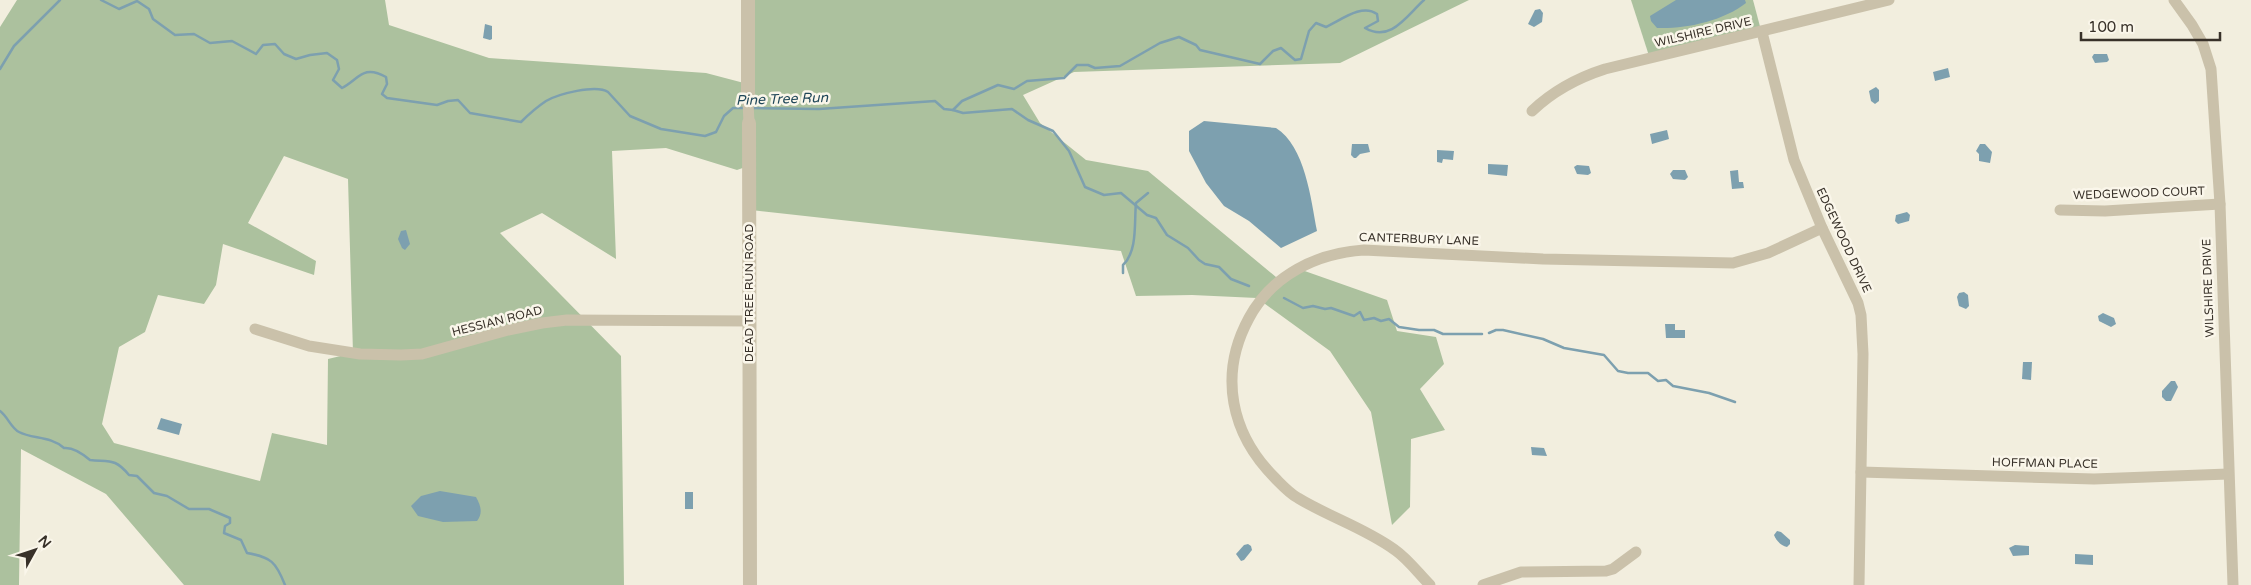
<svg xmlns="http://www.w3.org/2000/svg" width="2251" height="585" viewBox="0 0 2251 585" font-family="'Varela Round',sans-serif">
<rect width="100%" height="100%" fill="#f2eede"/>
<!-- green -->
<g fill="#acc19e" fill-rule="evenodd">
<path d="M17,0H385L389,25L489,58L706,73L744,83L749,0H1469L1340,63L1074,72L1023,95L1040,123L1086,160L1148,171L1282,282L1299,269L1387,300L1397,331L1436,337L1444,364L1420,389L1445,430L1411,439L1410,507L1392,525L1371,412L1330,351L1257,298L1192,295L1136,296L1121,251L751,210V165L737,170L666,148L612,151L616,259L542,213L500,233L621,356L624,585H184L106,494L21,449L19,585H0V27ZM284,156L348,179L353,353L328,359L327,445L272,433L260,481L114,443L102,424L119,347L145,332L158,295L204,304L216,285L223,244L314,275L316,261L248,223Z"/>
<polygon points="1631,0 1753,0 1762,34 1651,62"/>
</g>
<!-- water -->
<g fill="#7da0af">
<path d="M1676,0H1745L1746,3C1723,21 1686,29 1657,28L1651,21L1650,16Z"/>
<polygon points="1540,9 1543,13 1542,22 1534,27 1528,24 1535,10"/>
<polygon points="485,24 492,26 492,39 490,40 483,38"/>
<polygon points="2094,54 2107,54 2109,60 2107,62 2095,63 2092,57"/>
<polygon points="1948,68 1950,77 1935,81 1933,72"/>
<polygon points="1876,87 1879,90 1879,101 1875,104 1871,101 1869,91"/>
<path d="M1204,121L1276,128C1305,146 1311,199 1317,231L1281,248L1249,221L1224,206L1206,183L1189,151V131Z"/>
<polygon points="1667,130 1669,139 1652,144 1650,134"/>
<polygon points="1352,144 1368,144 1370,152 1360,154 1356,158 1354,158 1351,155"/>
<polygon points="1980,144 1985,144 1992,152 1990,163 1979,161 1979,154 1976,151"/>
<polygon points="1437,150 1454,151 1453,160 1443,159 1442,163 1437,162"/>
<polygon points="1488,164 1508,165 1507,176 1488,174"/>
<polygon points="1577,165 1589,166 1591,173 1588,175 1577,174 1574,167"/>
<polygon points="1673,170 1685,170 1688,177 1685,180 1673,179 1670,174"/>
<polygon points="1738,170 1739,182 1743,182 1744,188 1732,189 1730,171"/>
<polygon points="1907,212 1910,215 1909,221 1898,224 1895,221 1896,215"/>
<polygon points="406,230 410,244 405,250 402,248 398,239 401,231"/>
<polygon points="1964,292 1968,295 1969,306 1966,309 1959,306 1957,297 1959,293"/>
<polygon points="2103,313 2114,318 2116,324 2111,327 2099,321 2098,316"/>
<polygon points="1665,324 1675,324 1675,330 1685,330 1685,338 1666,338"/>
<polygon points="2023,362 2032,362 2031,380 2022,379"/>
<polygon points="2171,381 2175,381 2178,387 2171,401 2166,401 2162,397 2162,391"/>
<polygon points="161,418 182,424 179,435 157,429"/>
<polygon points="1531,447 1544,448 1547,456 1532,455"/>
<path d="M440,491L476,497C481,506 483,513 477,521L443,522L418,516L411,506L421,496Z"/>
<rect x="685" y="492" width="8" height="17"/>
<path d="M1777,531L1781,532L1790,540V544L1787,547C1781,546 1776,540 1774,535Z"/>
<polygon points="1248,544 1251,546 1252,550 1244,560 1241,561 1236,554 1244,545"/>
<polygon points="2015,545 2029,546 2029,555 2013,556 2009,548"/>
<polygon points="2075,554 2093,555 2093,565 2075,564"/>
</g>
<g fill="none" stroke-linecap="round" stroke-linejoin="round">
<!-- stream -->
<g stroke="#7da0af" stroke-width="2.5">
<path d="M101,0L119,9L137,1L149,9L153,19L175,35L194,34L210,43L232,41L256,54L263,45L275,44L284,54L296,59L310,55L327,53L337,60L339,69L333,80L342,88C359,79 363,64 386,77L387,84L382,94L387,98L437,105L448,101L458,100L470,113L521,122C529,114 537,107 546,101C558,94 596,84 608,92L630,116L661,129L705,136L716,132L724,116L733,108H746"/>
<polyline points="0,69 14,46 60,0"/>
<path d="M751,108L819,109L935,101L944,109L953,110L962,101L998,85L1014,89L1027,81L1064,78L1077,65H1088L1095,68L1120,66L1160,43L1179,37L1196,45L1200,50L1260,64L1273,51L1281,48L1295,60L1301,59L1309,31L1316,23L1326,27C1341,20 1362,3 1377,14L1378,21L1365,28C1391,43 1407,15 1424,0"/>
<polyline points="953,110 963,113 1012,109 1028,120 1053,131 1069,151 1085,187 1104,195 1121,193 1147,215 1156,218 1167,235 1188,248 1199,260 1205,264 1219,267 1231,279 1249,286"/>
<path d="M1123,273V265C1138,251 1134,222 1136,203L1148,193"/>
<polyline points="1284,298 1303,308 1313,306 1325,309 1331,308 1354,316 1360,312 1364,320 1374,318 1381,321 1389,319 1399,327 1419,330 1434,330 1443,334 1482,334"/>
<polyline points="1489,333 1496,330 1503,330 1543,339 1564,348 1604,355 1618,371 1628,373 1648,373 1658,381 1666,380 1673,386 1709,393 1735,402"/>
<path d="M0,411C8,417 11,428 19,432C32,439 51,436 64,448C73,447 83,454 90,460C110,462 115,458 129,475L137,476L154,493L167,496L189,509H209L230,518V523L225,526L224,533L241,540L247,553C271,557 276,562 285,585"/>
</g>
<!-- minor -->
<g stroke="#cac1aa" stroke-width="11">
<polyline points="2174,0 2192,25 2203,44 2211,69 2220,204 2233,585"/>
<polyline points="1762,32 1794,160 1822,228 1858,303 1861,315 1863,354 1859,585"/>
<polyline points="748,101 749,123"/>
<path d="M1532,111C1554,90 1577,78 1605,69L1889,0"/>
<polyline points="2060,210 2105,211 2220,204"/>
<polyline points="255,329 309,346 360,354 401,355 422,354 508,330 542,323 567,320 750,321"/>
<polyline points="1861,472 2094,479 2228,474"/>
<path d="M1430,585C1419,574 1408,559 1395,550C1365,528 1329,517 1298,498C1289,493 1282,485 1275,478C1231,434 1218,375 1249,318C1272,275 1317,253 1364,250L1543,259L1733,263L1768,253L1822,228"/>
<polyline points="1483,585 1521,572 1606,571 1613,569 1636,552"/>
</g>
<!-- tertiary -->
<g stroke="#cac1aa" stroke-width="14">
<polyline points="748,0 748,101"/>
<polyline points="749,123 750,585"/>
</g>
</g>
<g text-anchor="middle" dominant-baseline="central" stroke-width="5" stroke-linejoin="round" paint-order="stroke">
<!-- street labels -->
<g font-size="12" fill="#383129" stroke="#faf6ea">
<text transform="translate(1703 32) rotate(-13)">WILSHIRE DRIVE</text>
<text transform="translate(2139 193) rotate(-2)">WEDGEWOOD COURT</text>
<text transform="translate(1419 239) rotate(2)">CANTERBURY LANE</text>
<text transform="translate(1844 240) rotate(65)">EDGEWOOD DRIVE</text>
<text transform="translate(2208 288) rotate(-92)">WILSHIRE DRIVE</text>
<text transform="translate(749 293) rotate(-90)">DEAD TREE RUN ROAD</text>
<text transform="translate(497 321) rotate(-14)">HESSIAN ROAD</text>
<text transform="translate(2045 463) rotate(1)">HOFFMAN PLACE</text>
</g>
<!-- water labels -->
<g font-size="14" font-style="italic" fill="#1f4658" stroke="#faf6ea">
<text transform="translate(782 99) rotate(-2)">Pine Tree Run</text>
</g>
</g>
<!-- north arrow -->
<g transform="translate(35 550) rotate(50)" stroke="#faf6ea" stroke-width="4" paint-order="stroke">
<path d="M0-4L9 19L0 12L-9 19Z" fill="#383129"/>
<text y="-8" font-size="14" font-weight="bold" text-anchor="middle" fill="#383129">N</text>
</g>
<!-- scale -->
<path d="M2081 32v8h139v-8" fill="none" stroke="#383129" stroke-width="2.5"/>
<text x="2088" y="32" font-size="15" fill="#383129" stroke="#faf6ea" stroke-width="4" paint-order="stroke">100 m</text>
</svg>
